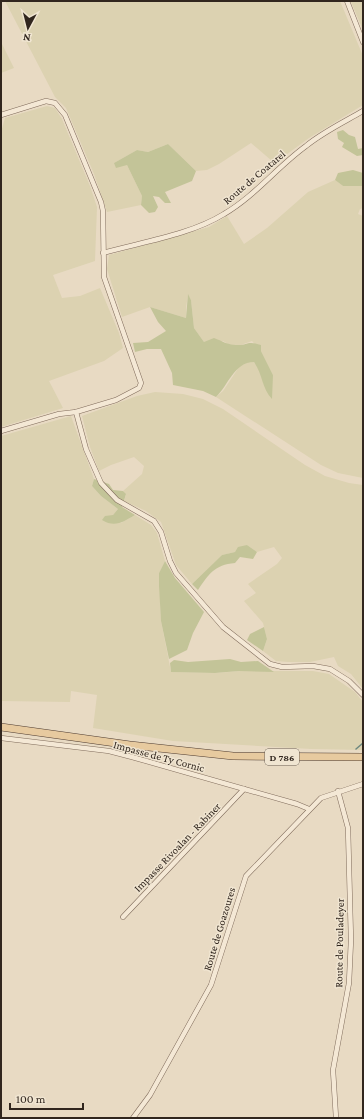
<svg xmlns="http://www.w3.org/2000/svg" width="364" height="1119" viewBox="0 0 364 1119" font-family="'Crimson Pro',serif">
<rect width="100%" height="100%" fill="#e8dac3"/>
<!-- farmland -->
<g fill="#dcd2b1">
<polygon points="5,1 340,1 363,56 363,105 309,138 279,160 272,161 251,143 219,164 207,170 196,171 168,144 148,152 137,150 114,163 127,165 142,196 141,205 107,212 94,174 66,108 55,97"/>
<polygon points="351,1 363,1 363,30 351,2"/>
<polygon points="1,42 14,68 1,73"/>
<polygon points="47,106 55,108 62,119 90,186 97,207 95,261 53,275 62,298 80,296 100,288 119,333 123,348 104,361 49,381 63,408 1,427 1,132 5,118"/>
<polygon points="335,180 343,186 363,186 363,208 360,209 358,214 363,216 363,478 338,473 321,465 216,397 223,391 239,367 248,362 254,362 261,372 264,384 273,375 261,351 252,341 238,346 228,344 223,341 204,342 194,328 191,300 188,295 186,308 186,318 150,307 122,317 107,269 109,255 209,227 227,216 244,244 267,228 308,192"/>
<polygon points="155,392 183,394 203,399 223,409 305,465 325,476 349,483 363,485 363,689 351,674 338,666 334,657 310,662 288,662 276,661 263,651 267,639 263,623 244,601 256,593 248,584 277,564 282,558 274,547 257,552 247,545 235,552 222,555 192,584 176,565 161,522 146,511 124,501 126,495 123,491 142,474 144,466 134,457 111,465 99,471 90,447 82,416 137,396"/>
<polygon points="71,416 94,479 92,486 101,496 118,509 113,515 121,523 135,515 151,525 157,533 165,561 159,573 161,621 171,672 218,673 239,671 313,671 329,674 355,692 363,702 363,750 311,749 173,741 93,728 97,695 71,691 70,702 1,701 1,436"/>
</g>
<!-- green -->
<g fill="#c3c498">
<polygon points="343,130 349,135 355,137 358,149 363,148 363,155 357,156 342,147 344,143 338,139 337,132"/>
<polygon points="168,144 196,171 192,181 165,192 171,203 165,203 159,197 153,196 158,207 155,212 149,213 141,205 142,196 127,165 116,168 114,163 137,150 148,152"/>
<polygon points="353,170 363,173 363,186 343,186 335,180 338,173"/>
<path d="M188,294L191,300L194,328L204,342L214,338C222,341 228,345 236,345C248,346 246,340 261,345V351L273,375L272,399C262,389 263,375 254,362C234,362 228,386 216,397L203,391L173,385L172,373L161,349H147L135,352L133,343L148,342L166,331L158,322L150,307L186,318Z"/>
<path d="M94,479L109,484L113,490L123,491L126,494L122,507L135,515C123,522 115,528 102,520L105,516L113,515L118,509L101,496L92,486Z"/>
<path d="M247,545L257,552L253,559L240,557L235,563C214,565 209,574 198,590L192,584L222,555L235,552L238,547Z"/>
<polygon points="165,561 175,578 204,612 193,633 187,650 169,659 161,621 159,586 159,573"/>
<polygon points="264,627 267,639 263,651 247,640 250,634"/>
<polygon points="230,659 241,662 258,661 274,672 239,671 215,673 171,672 170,663 174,660 188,662"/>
</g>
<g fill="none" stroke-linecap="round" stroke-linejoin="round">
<!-- stream -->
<polyline stroke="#6d887f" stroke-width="1.5" points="356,749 363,743"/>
<!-- minor casing -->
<g stroke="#806c5c" stroke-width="5.5">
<g id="minor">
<polyline points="347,1 363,42"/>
<polyline points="1,115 46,101 55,103 65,115 101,202 103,211 104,277 141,383 139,388 116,400 76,412 86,449 101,483 117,500 154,521 161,532 170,561 176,573 223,627 270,664 282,667 313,666 330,669 349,681 363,695"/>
<path d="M103,253C142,242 190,235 224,214C255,196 277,167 306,146C323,132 344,122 363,111"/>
<polyline points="1,431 59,414 76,412"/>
<polyline points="1,738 109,751 132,757 297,804 309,809"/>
<polyline points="123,917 244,789"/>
<polyline points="133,1118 150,1095 211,985 246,876 321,798 363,784"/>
<polyline points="336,1118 333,1070 349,983 351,940 348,828 338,791"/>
</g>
</g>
<!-- primary casing -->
<g stroke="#4e3b30" stroke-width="8">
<polyline id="primary" points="1,727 130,745 233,756 363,757"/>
</g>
<!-- minor -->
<use href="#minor" stroke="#f4e8d5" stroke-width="4.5"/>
<!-- primary -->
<use href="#primary" stroke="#e7ca9f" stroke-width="7"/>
</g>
<g text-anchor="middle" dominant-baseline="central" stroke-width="3" stroke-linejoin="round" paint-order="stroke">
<!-- shield labels -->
<rect fill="#f0e5d1" stroke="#6a5f54" stroke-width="1" x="265" y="749" width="34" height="16" rx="3"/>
<g font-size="10" font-weight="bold" fill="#31261e">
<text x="282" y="757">D 786</text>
</g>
<!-- street labels -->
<g font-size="11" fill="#31261e" stroke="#f0e5d1">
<text transform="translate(254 177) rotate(-40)">Route de Coatarel</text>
<text transform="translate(159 756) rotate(15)">Impasse de Ty Cornic</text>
<text transform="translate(177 847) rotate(-46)">Impasse Rivoalan - Rabiner</text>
<text transform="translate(219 929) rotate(-73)">Route de Goazoures</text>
<text transform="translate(339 943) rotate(-89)">Route de Pouladeyer</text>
</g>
</g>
<!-- border -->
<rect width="364" height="1119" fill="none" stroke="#31261e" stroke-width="4"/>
<!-- north arrow -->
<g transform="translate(28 28) rotate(187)" stroke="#f0e5d1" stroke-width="3" paint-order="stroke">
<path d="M0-3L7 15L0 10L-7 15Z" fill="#31261e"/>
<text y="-6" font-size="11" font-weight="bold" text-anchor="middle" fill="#31261e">N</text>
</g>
<!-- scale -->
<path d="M10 1103v6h73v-6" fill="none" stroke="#31261e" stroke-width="2"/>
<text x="16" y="1103" font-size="12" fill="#31261e" stroke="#f0e5d1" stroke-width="3" paint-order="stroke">100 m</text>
</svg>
